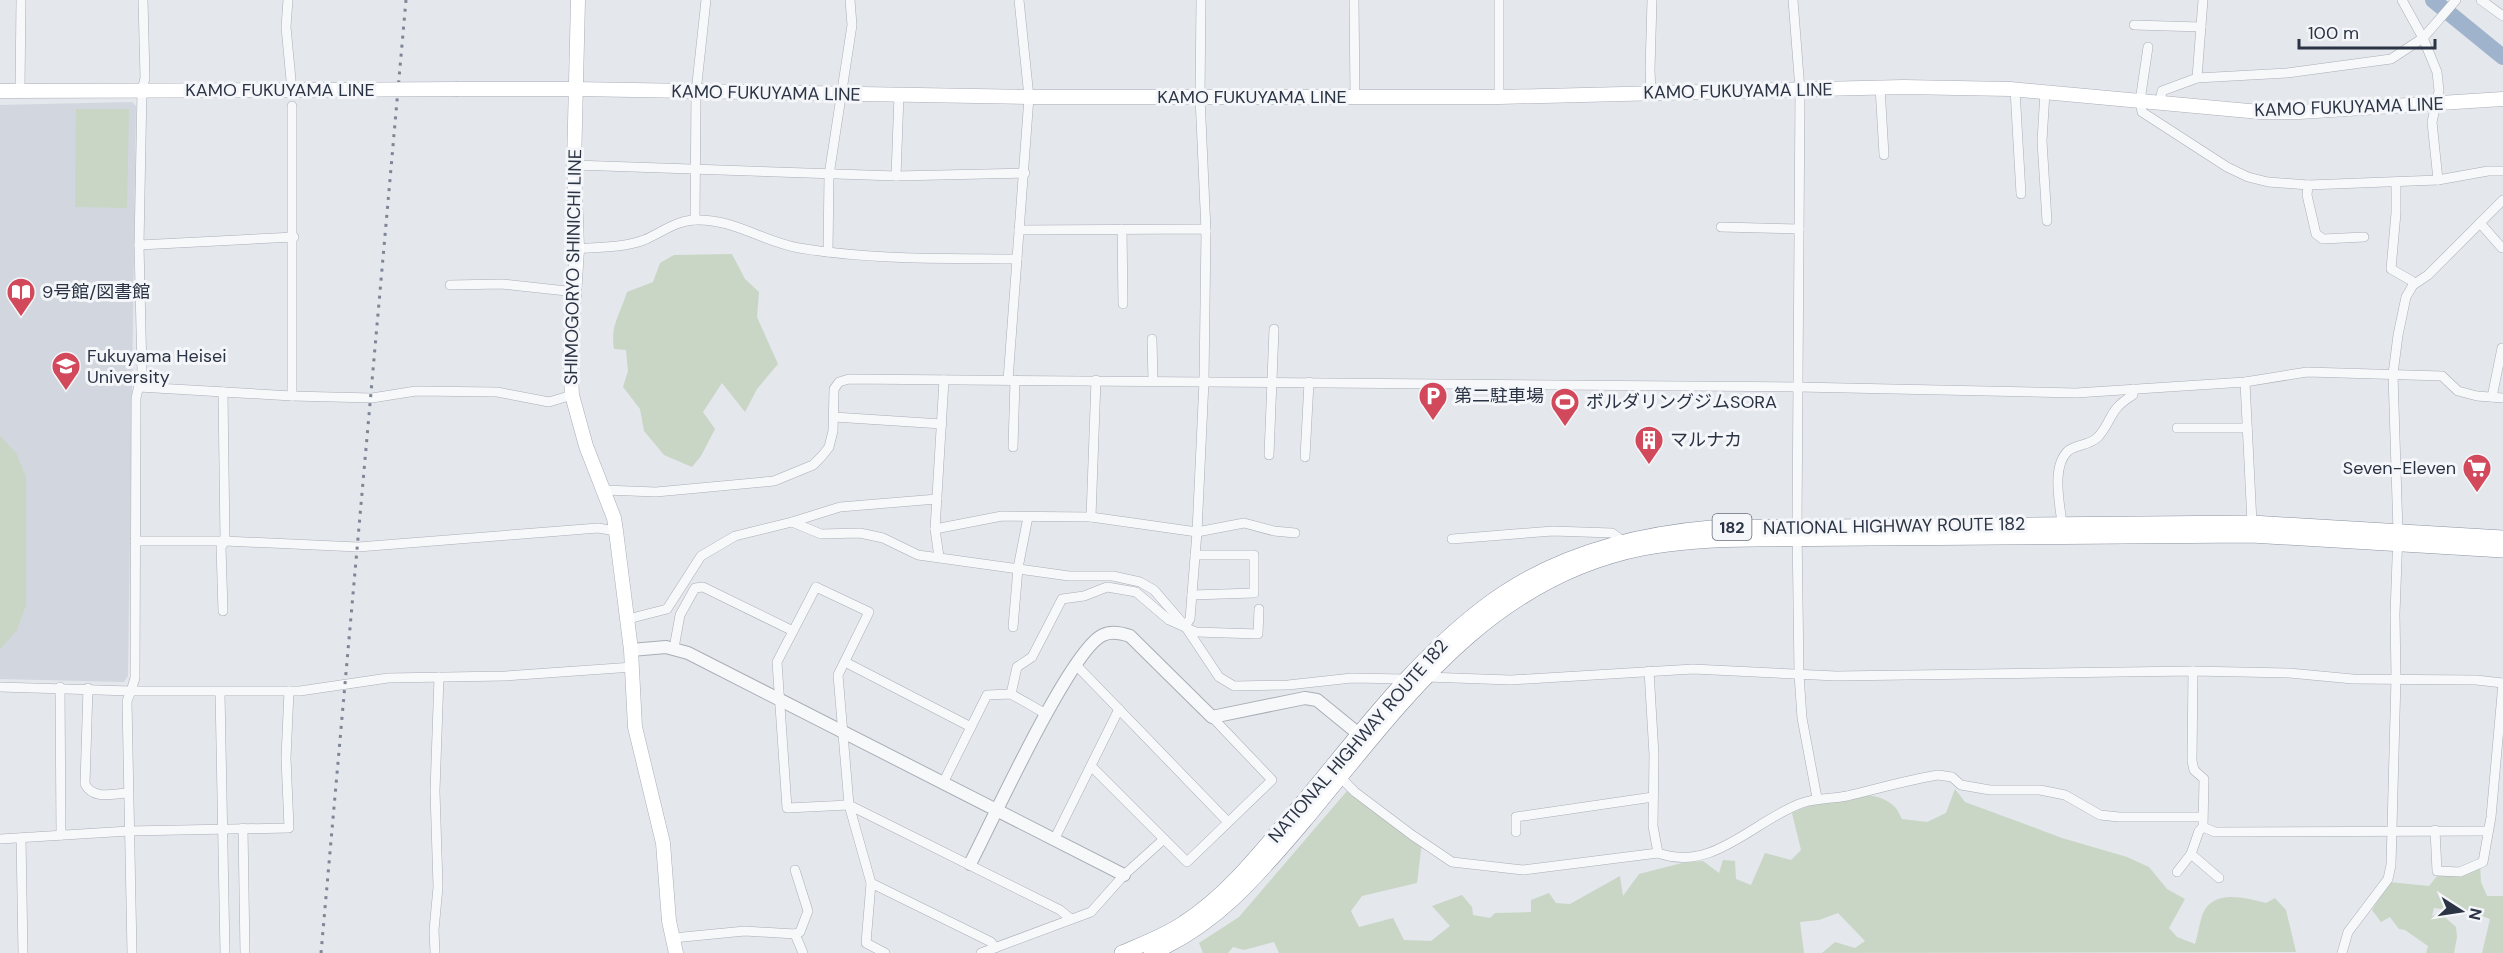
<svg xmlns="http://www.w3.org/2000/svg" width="2503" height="953" viewBox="0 0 2503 953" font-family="'DM Sans','Noto Sans JP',sans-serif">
<rect width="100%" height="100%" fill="#e4e7ec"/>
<!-- built -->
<polygon fill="#d2d6de" points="132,102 136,106 128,676 124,682 0,679 0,105"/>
<!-- green -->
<g fill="#c9d6c5">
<polygon points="76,109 129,109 127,208 75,207"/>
<path d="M732,254L745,279L759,292L757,317L778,364L757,389L745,412L722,383L703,412L715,429L701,456L692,467L664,455L644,431L640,409L623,387L628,371L626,350L614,349C610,325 620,315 627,292L653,282L660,263L674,255Z"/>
<polygon points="0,436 16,453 26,477 26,605 17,630 0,649"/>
<path d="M1955,789L1965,802L2062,838L2127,857L2149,867L2167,889L2185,899L2169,928L2177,937L2195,944C2198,935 2199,925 2202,916C2212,888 2245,898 2266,903L2275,898L2286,910L2296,952L1822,953L1835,942L1855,948L1865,941L1838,913L1819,920L1800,922L1804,953H1279L1274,942L1244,950L1233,947L1228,953H1203L1199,943L1239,917L1347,791L1422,842L1417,883L1362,896L1351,911L1359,927L1393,918L1404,940L1431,941L1450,926L1432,906L1462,895L1472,907L1473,915L1490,918L1495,913L1531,912V900L1549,893L1556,903L1570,904L1620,876L1623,896L1639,874L1686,862L1703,861L1719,873L1723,860L1735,861L1736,879L1751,885L1765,853L1791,860L1801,850L1792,813C1819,801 1870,782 1895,807C1898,810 1900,816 1902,819L1927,822L1946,813Z"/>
<polygon points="2468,864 2480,864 2481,882 2487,896 2503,896 2503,953 2482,953 2490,919 2473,913 2434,908 2432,916 2440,913 2456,927 2457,937 2454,953 2426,953 2428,946 2405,930 2399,929 2390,917 2381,922 2372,910 2389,882 2429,886 2437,876 2463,876"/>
</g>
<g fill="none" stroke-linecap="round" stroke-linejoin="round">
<!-- river -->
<polyline stroke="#9fb4cc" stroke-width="16" points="2433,0 2503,57"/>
<!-- minor casing -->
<g stroke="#a9aeb7" stroke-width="10">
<g id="minor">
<polyline points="288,0 286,27 291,80"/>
<polyline points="1354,0 1355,97"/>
<polyline points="1499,0 1499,97"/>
<polyline points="1793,0 1800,90 1797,528 1799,674 1802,718 1817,798"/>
<polyline points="2402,0 2423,38 2437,72 2439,91 2432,122 2438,180"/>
<polyline points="2481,0 2503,16"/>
<polyline points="2134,25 2201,27"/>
<polyline points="2148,47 2140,101 2142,112 2227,167 2248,177 2268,182 2308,185 2438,180 2488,171 2503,171"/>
<polyline points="2197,78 2203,0"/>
<polyline points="1880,87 1884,155"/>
<polyline points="20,90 21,0"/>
<polyline points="2015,90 2021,194"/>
<polyline points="2045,92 2042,141 2047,221"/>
<polyline points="1651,93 1650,70 1652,0"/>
<polyline points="2160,103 2162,91 2197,78 2287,73 2391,59 2423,38 2456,0"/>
<polyline points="574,165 896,176 1025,173"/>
<polyline points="896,176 899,95"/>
<polyline points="2396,182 2396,213 2391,269 2412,281 2413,285"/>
<polyline points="2308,185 2307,195 2316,234 2323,239 2364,237"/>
<polyline points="695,220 696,92 706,0"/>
<polyline points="2480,223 2502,248"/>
<polyline points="1721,227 1799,229"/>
<polyline points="1122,229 1123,304"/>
<polyline points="1019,230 1201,229 1206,231"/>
<polyline points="139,245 294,237"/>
<path d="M577,249C599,247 623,248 644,240C661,233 675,221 694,220C733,218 763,242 799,248C870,260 945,258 1017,259"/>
<polyline points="828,252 829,175 852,25 850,0"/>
<polyline points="450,285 502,284 576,292"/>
<polyline points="1152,339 1153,381"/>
<polyline points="1008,380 1029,97 1019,0"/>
<polyline points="2245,382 2252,523"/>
<polyline points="139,387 292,396 372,398 416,391 497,392 549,402 572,395"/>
<polyline points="292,396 292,106"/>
<polyline points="2492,397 2502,348"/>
<polyline points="834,417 942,424"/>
<polyline points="2177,428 2247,428"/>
<polyline points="1013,447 1015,380"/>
<polyline points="1269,455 1274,329"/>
<polyline points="1305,457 1309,382"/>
<polyline points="604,490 656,492 774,481 813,465 822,456 829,447 833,431 834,389 839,382 849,379 1799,387 2076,393 2245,382 2307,372 2442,376 2458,391 2477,396 2503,398"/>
<polyline points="1091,517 1096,380"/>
<polyline points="792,522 840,507 937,499"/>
<path d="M2062,524C2060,504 2051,467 2068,451C2076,444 2089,446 2098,437C2113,420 2108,410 2133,395V389"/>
<polyline points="935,529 1002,516 1091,517 1197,532 1244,523 1274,531 1295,533"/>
<polyline points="1452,539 1553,531 1612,533 1623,541"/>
<polyline points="135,541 225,541 358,547 598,528 616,531"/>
<polyline points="939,557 935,529 944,380"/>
<polyline points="1192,595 1254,593 1254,555 1195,555"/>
<polyline points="223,611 221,547 225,541 223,392"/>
<polyline points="628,619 667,609 701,556 735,536 792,522 821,534 860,533 883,538 918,555 1069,576 1113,576 1140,582 1154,590 1185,626 1219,677 1234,686 1288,685 1352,678 1406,679"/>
<polyline points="1185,626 1190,619 1197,532 1204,381 1206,231 1200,97 1201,0"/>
<polyline points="1013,627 1018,568 1028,517"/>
<polyline points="674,648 680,615 695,588 703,587 793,631"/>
<polyline points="845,662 971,727"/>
<polyline points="1076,665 1228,822"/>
<polyline points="1649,671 1654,755 1653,826 1658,853"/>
<polyline points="2193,671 2192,761 2194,770 2204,779 2203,827 2215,832 2487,831"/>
<polyline points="1426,677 1511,680 1693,669 1836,676 2193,671 2289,673 2353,679 2476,680 2503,683"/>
<polyline points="0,687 131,691 135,678 136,398 142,372 139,245 142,90 145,78 143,0"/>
<polyline points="60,687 61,835"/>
<path d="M88,688L85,784C93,800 113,794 127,793"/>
<polyline points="220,692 225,953"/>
<polyline points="1011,694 1017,667 1032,657 1062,599 1084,596 1107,587 1136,592 1169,620 1196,632 1258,634 1259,609"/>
<polyline points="1092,767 1187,862 1272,780 1212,717"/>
<path d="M1338,775L1355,792L1412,835L1452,862L1523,870L1658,853C1713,873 1754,820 1802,803C1817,798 1832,799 1847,796C1877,789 1907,780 1938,775L1952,777L1961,785L1990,790H2040L2065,795L2100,815L2119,817H2202"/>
<polyline points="943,783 987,695 1011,694 1046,714"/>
<polyline points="2203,827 2199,831 2191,854 2219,878"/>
<polyline points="243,828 245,953"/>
<polyline points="2435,830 2437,871 2460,872 2483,862 2491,817 2503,683"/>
<polyline points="1516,832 1516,817 1653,797"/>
<polyline points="21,838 23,953"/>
<polyline points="0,839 129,831 289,828 286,758 289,691"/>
<polyline points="1054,840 1119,709"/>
<polyline points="2177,872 2191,854"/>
<polyline points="871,883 991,942 995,948"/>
<polyline points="795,934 803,953"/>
<polyline points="673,938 745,931 795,934 800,932 808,911 795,870"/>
<polyline points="132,953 127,701 131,691 300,691 388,678 505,676 633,667"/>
<polyline points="435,953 434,930 438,887 435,791 439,677"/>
<polyline points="885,953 866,943 871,883 849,805 838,675 869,612 816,587 777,662 787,808 849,805 1060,910 1071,919"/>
<polyline points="981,953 1091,912 1124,875 1164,839"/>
<polyline points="2342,953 2348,932 2388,879 2391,865 2396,678 2395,614 2398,532 2393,374 2398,335 2406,297 2413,285 2428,275 2503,200"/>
</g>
</g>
<!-- tertiary casing -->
<g stroke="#a9aeb7" stroke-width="14">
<g id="tertiary">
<polyline points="631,650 666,647 688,653 1124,875"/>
<path d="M970,864C990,826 1071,648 1103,635C1111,631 1121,633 1130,636L1212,717L1305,698L1317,700L1366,740"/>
</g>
</g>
<!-- secondary casing -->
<g stroke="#a9aeb7" stroke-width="15">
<g id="secondary">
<polyline points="578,0 574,165 577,249 570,358 572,395 586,446 614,518 616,531 631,650 635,727 663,843 669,921 676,953"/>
<polyline points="457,89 575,89 1029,97 1499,97 1903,87 2010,89 2260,112 2299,112 2503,99"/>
<polyline points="0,91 306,90"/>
</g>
</g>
<!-- trunk casing -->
<g stroke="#8b94a3" stroke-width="16">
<g id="trunk">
<path d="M1122,953C1143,944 1165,936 1184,923C1230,893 1263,849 1298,808C1356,739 1411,663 1483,608C1549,557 1630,535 1711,528L2252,523L2503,538"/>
<path d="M1151,953C1217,925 1258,875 1304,821C1400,706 1485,579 1643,548C1680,541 1718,539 1756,539L2251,535L2503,550"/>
</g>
</g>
<!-- minor -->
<use href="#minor" stroke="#f7f8fa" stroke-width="9"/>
<!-- tertiary -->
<use href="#tertiary" stroke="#f7f8fa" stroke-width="12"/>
<!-- secondary -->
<use href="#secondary" stroke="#fff" stroke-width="14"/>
<!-- trunk -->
<use href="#trunk" stroke="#fff" stroke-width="15"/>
<!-- rail -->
<polyline stroke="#7d8696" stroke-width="3" stroke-dasharray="3 6" stroke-linecap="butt" points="321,953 406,0"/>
<!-- secondary-bridge casing -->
<g stroke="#a9aeb7" stroke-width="15" stroke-linecap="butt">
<polyline id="secondary-bridge" points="306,90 457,89"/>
</g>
<!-- secondary-bridge -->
<use href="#secondary-bridge" stroke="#fff" stroke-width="14"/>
</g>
<!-- icons -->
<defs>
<g id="library-pin" transform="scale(1.5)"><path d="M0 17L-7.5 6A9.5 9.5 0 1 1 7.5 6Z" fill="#d1495b" stroke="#f4f6f9"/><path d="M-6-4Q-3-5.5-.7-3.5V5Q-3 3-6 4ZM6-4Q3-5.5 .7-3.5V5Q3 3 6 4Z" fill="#fff"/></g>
<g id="university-pin" transform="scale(1.5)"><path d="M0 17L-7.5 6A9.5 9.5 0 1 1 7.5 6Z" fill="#d1495b" stroke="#f4f6f9"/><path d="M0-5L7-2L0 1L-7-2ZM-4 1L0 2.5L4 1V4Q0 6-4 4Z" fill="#fff"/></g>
<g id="parking-pin" transform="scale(1.5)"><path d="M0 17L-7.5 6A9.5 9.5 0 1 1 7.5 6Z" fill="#d1495b" stroke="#f4f6f9"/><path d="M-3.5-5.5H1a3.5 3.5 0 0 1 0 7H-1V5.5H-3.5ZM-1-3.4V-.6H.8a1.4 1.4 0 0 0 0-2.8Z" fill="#fff"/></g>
<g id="stadium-pin" transform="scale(1.5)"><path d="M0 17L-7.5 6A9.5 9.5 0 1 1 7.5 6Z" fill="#d1495b" stroke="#f4f6f9"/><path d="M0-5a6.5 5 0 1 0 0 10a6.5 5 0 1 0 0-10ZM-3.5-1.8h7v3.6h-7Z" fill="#fff"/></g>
<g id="building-pin" transform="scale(1.5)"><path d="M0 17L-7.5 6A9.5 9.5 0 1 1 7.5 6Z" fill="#d1495b" stroke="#f4f6f9"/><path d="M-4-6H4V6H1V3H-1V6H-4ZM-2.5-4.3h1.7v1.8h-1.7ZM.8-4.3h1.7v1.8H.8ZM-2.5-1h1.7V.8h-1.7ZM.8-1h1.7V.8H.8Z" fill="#fff"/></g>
<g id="supermarket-pin" transform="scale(1.5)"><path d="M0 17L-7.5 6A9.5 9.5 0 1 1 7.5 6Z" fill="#d1495b" stroke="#f4f6f9"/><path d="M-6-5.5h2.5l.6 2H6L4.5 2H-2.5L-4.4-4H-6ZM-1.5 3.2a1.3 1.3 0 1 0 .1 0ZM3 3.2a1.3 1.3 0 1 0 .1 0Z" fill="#fff"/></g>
</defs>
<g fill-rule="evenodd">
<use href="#library-pin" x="21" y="292"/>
<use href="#university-pin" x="66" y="366"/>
<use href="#parking-pin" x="1433" y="396"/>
<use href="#stadium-pin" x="1565" y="402"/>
<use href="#building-pin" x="1649" y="440"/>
<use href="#supermarket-pin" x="2477" y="468"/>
</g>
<g text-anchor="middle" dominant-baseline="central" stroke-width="6" stroke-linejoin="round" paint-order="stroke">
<!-- shield labels -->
<rect fill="#f4f6f9" stroke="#676e7b" stroke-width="1.5" x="1712.5" y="514" width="39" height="26" rx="4.5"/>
<g font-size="16" font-weight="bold" fill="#2b3445">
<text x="1732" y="527">182</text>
</g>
<!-- street labels -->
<g font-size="18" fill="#2b3445" stroke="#f4f6f9">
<text x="280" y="90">KAMO FUKUYAMA LINE</text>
<text transform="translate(1738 91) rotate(-1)">KAMO FUKUYAMA LINE</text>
<text transform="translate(766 93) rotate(1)">KAMO FUKUYAMA LINE</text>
<text x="1252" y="97">KAMO FUKUYAMA LINE</text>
<text transform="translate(2349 107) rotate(-2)">KAMO FUKUYAMA LINE</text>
<text transform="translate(573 267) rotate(-89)">SHIMOGORYO SHINICHI LINE</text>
<text transform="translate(1894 526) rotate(-1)">NATIONAL HIGHWAY ROUTE 182</text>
<text transform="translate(1358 741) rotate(-49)">NATIONAL HIGHWAY ROUTE 182</text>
</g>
<!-- poi labels -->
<g font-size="18" fill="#2b3445" stroke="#f4f6f9" text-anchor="start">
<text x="42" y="292">9号館/図書館</text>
<text x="87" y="356">Fukuyama Heisei<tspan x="87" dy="21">University</tspan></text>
<text x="1454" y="396">第二駐車場</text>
<text x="1586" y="402">ボルダリングジムSORA</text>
<text x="1670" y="440">マルナカ</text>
<text x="2456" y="468" text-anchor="end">Seven-Eleven</text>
</g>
</g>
<!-- north arrow -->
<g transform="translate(2461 911) rotate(102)" stroke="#f4f6f9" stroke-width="4.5" paint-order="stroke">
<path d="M0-4.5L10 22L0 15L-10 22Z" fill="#2b3445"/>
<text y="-9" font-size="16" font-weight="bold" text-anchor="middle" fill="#2b3445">N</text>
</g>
<!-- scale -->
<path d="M2299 39v9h136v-9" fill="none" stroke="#2b3445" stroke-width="3"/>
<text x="2308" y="39" font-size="18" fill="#2b3445" stroke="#f4f6f9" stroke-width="4.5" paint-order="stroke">100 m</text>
</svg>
